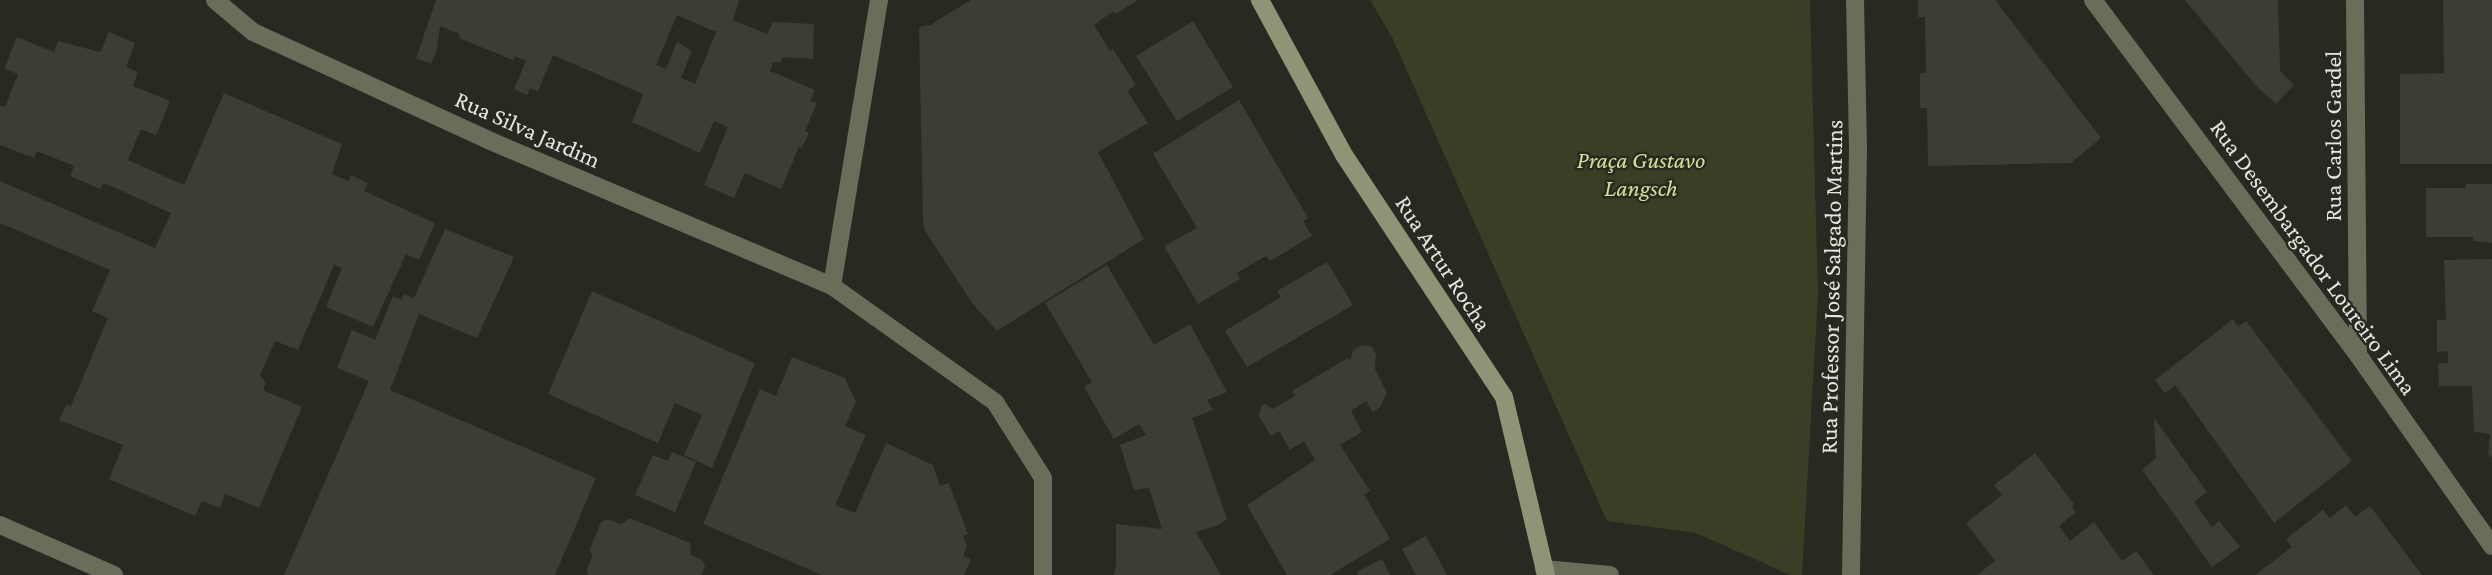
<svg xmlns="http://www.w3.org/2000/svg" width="2492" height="575" viewBox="0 0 2492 575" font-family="'Crimson Pro',serif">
<rect width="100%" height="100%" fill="#282921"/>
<!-- green -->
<polygon fill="#3a3e25" points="1370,0 1810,0 1818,294 1802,575 1790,575 1696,533 1607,521 1392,37"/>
<!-- building -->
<g fill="#3c3e36" fill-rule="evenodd">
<path d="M436,0H739L733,20L767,34L773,22L814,24L813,59L783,57L781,62H773L770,71L815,90L810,101L817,103L805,131L809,133L802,148L799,147L781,189L745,173L734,198L704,185L728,127L714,121L700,153L632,122L643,94L553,55L538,91L530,88L527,95L514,89L526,61L515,56L513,60L459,38L460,34L440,26L437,49L431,64L416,58ZM677,15L716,32L695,84L681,78L692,51L677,42L666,69L656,65Z"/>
<polygon points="971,0 1138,0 1117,13 1112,12 1094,25 1110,51 1113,49 1136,85 1127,91 1148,123 1098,152 1144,239 997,331 972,303 925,231 923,221 919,27 930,25"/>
<polygon points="1918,0 1995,0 2101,138 2071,163 1928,166 1927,108 1920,108 1920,73 1926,73 1925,17 1918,17"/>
<polygon points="2185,0 2278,0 2280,71 2294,85 2276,104 2257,87"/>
<polygon points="2443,0 2492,0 2492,164 2400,164 2400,74 2444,73"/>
<polygon points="1193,21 1233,87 1177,121 1136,56"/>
<polygon points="109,32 135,43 126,67 138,72 133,86 170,101 156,135 141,129 128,160 184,185 224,93 342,144 332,174 349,181 351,175 368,183 364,191 435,223 419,260 406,254 373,327 326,307 342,268 334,265 298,350 275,341 260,375 266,383 263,390 302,407 259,508 225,494 220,508 202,501 195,516 109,479 123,445 59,420 67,404 71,406 108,318 92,311 110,270 0,223 0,181 155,248 171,213 104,183 100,189 70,176 74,166 37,151 34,158 0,145 0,105 5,107 18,74 4,69 17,37 54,52 58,41 100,52"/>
<polygon points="1239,100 1308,218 1303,221 1312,236 1270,261 1266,256 1237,273 1240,279 1198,304 1164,246 1197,228 1153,154"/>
<polygon points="2466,184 2492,184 2492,243 2473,241 2473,237 2426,237 2426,188 2466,188"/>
<polygon points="445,229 514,257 477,338 419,314 390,390 596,478 555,575 284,575 369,381 337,368 352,330 375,340 393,296 402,300 404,294 414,298"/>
<polygon points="2492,259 2492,458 2488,454 2490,434 2474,432 2472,386 2439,386 2438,364 2448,363 2448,351 2437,352 2437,320 2446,320 2444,260"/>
<polygon points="1327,262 1353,305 1247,367 1225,331 1281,297 1277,291"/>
<polygon points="1107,265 1154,345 1190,324 1227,392 1207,400 1213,410 1192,418 1227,519 1218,525 1196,532 1221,575 1114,575 1116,565 1116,524 1162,529 1149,488 1134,490 1120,445 1146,435 1139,424 1114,439 1084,387 1092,382 1045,303"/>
<polygon points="592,291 755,363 712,468 684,455 702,415 675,403 658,443 548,394"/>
<polygon points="2233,319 2238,327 2246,321 2352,461 2274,523 2175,385 2165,393 2155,380"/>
<polygon points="1362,345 1372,347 1376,355 1375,369 1387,393 1380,407 1373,412 1366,401 1351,411 1362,432 1340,445 1370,491 1364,494 1390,539 1330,575 1287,575 1247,505 1315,460 1304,441 1290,450 1279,431 1271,436 1259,416 1261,406 1265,404 1273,409 1295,396 1292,391 1348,358 1350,361 1353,350"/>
<polygon points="792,357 845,378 856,402 845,426 866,435 835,505 855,513 886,443 933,465 940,486 949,483 968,534 963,536 967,546 963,556 971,559 964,575 822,575 703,524 760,389 776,396"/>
<polygon points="2154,418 2207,492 2194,502 2212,527 2219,521 2240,547 2212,567 2142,470 2156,458"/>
<polygon points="672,452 696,462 675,512 635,495 653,455 668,461"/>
<polygon points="2035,453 2074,504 2072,507 2076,512 2059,526 2070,541 2094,522 2122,561 2136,551 2154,575 1977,575 1995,561 1966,523 2002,495 1994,485"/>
<polygon points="2346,505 2355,517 2370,506 2422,575 2255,575 2292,547 2286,539 2323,510 2330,518"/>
<polygon points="630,518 690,543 691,555 702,560 705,566 701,575 588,575 587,569 592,556 590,549 601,522 608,519 621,524"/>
<polygon points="1426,536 1447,575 1416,575 1402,549"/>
<polygon points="1382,559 1390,575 1358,575 1357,572"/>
</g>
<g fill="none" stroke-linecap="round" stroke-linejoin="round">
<!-- street -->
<g stroke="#696d5a" stroke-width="18">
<polyline points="215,0 253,32 495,143 832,286 995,402 1043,478 1043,575"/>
<polyline points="2093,0 2358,355 2492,546"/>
<polyline points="2355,0 2358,355"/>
<polyline points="832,286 879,0"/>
<polyline points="0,525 114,575"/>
<polyline points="1544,569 1610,575"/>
<polyline points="1851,575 1858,148 1855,0"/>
</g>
<!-- secondary -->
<polyline stroke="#8e9475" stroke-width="18" points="1260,0 1344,155 1504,397 1546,575"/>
</g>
<g text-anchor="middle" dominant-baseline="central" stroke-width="5" stroke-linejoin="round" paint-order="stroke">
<!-- street labels -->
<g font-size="24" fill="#e5e6e1" stroke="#282921">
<text transform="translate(528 129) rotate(24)">Rua Silva Jardim</text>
<text transform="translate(2332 136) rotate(-90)">Rua Carlos Gardel</text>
<text transform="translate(2314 257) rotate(54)">Rua Desembargador Loureiro Lima</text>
<text transform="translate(1444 263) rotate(57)">Rua Artur Rocha</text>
<text transform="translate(1831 287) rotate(-89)">Rua Professor José Salgado Martins</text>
</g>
<!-- park labels -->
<g font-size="24" font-style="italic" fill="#d3e096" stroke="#282921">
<text x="1641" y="159">Praça Gustavo<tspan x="1641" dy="28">Langsch</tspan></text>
</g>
</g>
</svg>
